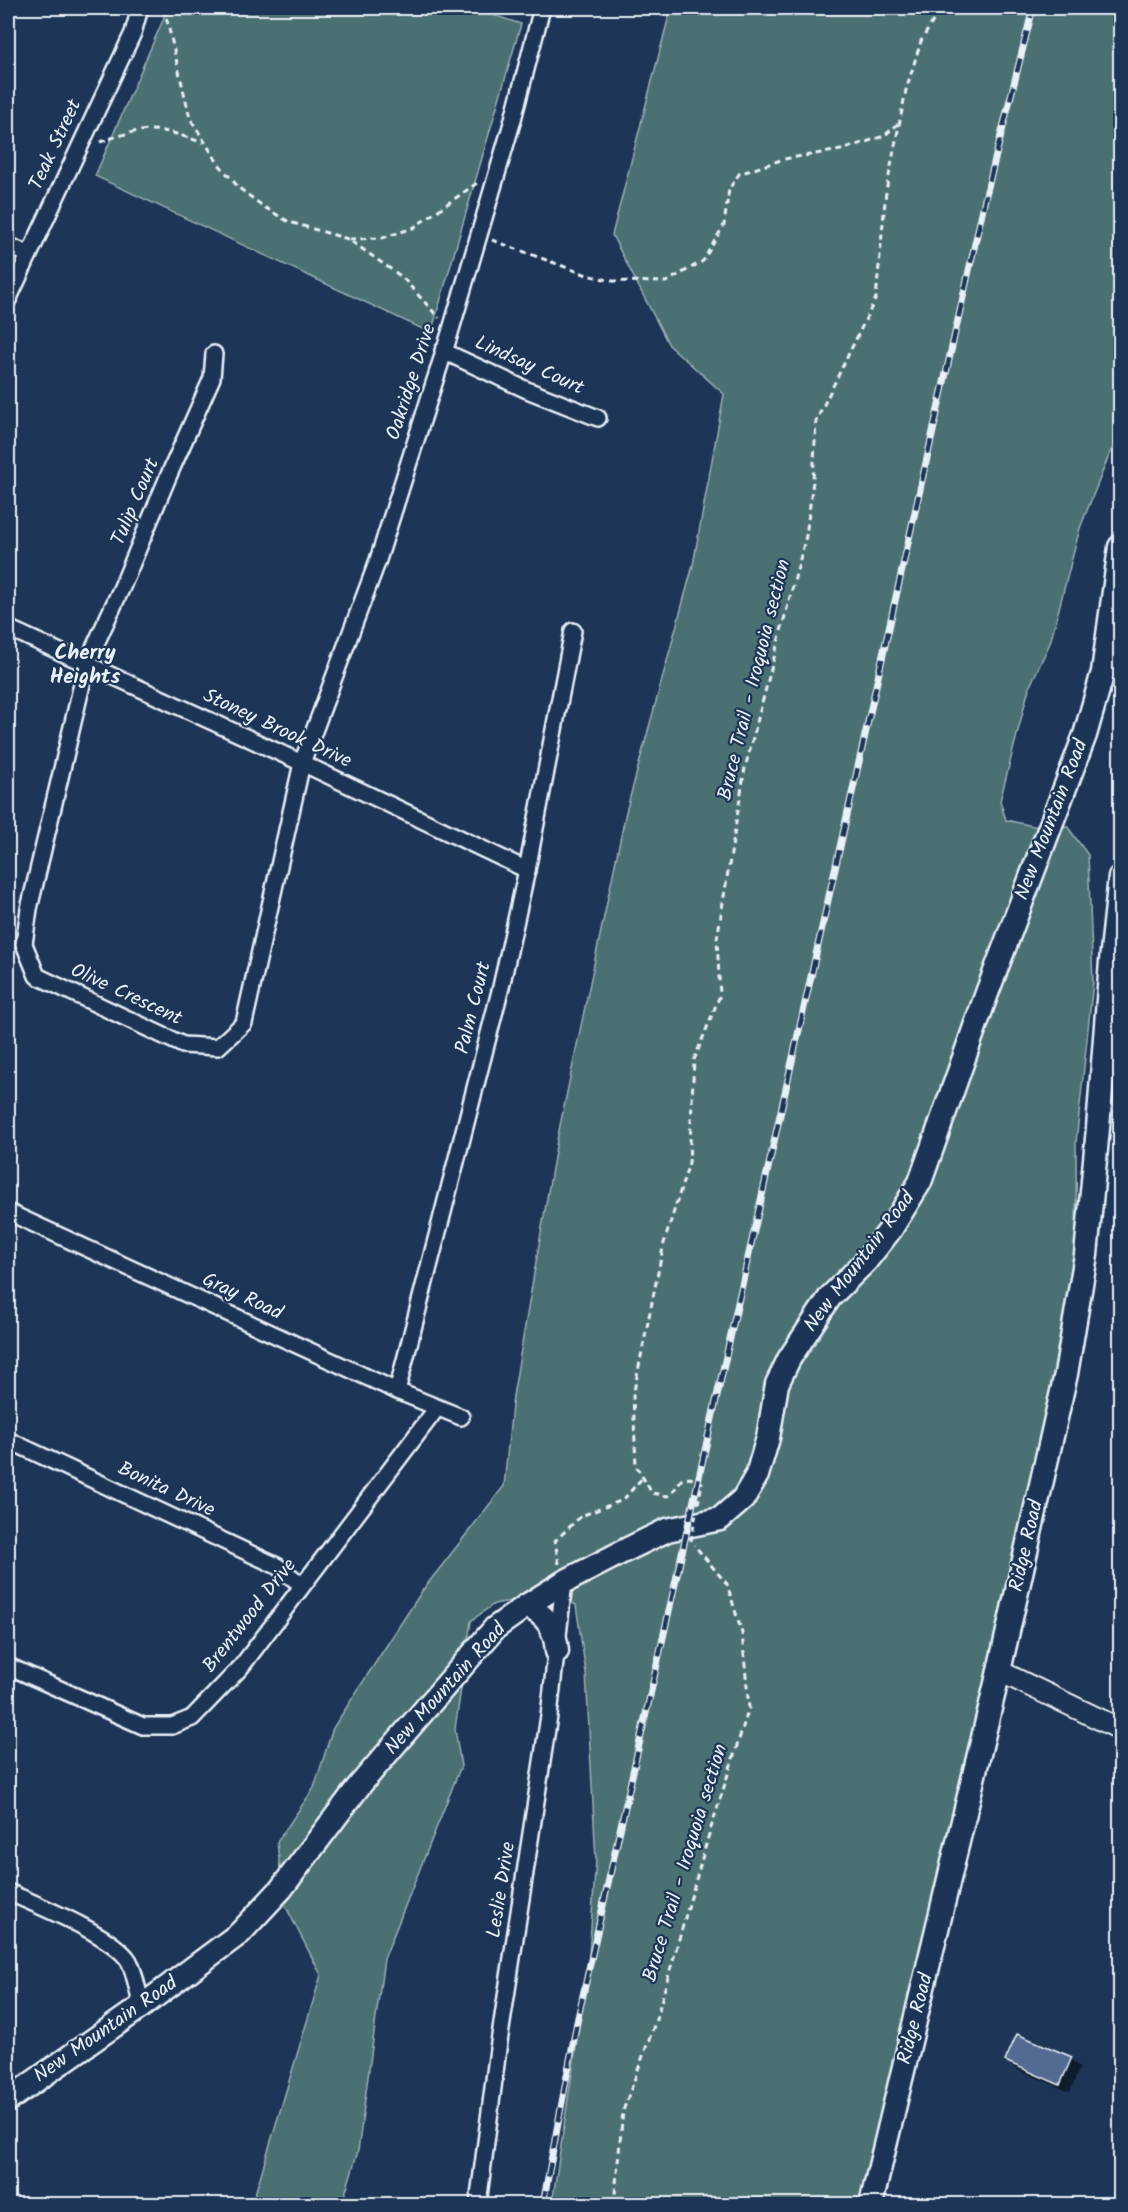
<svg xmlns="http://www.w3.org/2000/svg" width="1128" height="2212" viewBox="0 0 1128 2212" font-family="Kalam,sans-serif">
<rect width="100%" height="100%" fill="#1d3557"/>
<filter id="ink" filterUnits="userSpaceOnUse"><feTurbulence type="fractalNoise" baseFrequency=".0167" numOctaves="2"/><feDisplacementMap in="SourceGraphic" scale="12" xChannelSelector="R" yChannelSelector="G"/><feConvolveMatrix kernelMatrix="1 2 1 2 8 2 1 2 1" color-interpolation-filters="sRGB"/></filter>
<g filter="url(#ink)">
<!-- green -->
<g fill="#4b7072" stroke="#9ab0b5" stroke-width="1.5">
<polygon points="166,8 472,8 521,24 431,333 95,176 163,20"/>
<polygon points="671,8 1120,8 1120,428 1080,528 1050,643 1029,688 1000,801 1006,820 1038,827 1067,826 1088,855 1093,982 1076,1143 1077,1321 868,2204 552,2204 588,1968 596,1860 586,1673 576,1605 554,1593 494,1604 471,1621 455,1729 461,1766 384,1959 358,2151 342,2204 252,2204 321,1975 284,1903 277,1842 314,1788 333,1728 422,1591 504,1486 513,1396 557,1140 626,812 693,565 724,394 669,345 612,235"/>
</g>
<!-- shadow -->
<polygon fill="#0007" points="1071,2059 1080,2068 1070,2092 1016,2069 1007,2060"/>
<!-- building -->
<polygon fill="#536b91" stroke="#e8f1f8" stroke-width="1.5" points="1017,2034 1072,2057 1060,2085 1005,2061"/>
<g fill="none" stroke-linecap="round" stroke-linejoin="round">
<!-- minor casing -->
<g stroke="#e8f1f8" stroke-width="20">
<g id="minor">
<polyline points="8,245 27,254"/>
<polyline points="8,300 133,33 140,8"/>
<polyline points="443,351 527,390 598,418"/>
<polyline points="214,354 212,378 168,477 122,587 87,663 29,909 24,944 37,976 183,1045 218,1047 244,1023 302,763 378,560 450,333 512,123 542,8"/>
<polyline points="8,628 302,763 527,870"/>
<polyline points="8,1212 397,1391 461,1417"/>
<polyline points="397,1391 501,987 527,870 573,631"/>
<polyline points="8,1440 277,1566 302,1585"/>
<polyline points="8,1666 143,1726 172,1726 192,1718 241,1667 437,1408"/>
<path d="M8,1892C37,1905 113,1935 129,1961C135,1972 138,1994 142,2006"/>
<polyline points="478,2204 498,2049 549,1716 564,1582"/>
</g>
</g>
<!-- tertiary casing -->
<g stroke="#e8f1f8" stroke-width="24">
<polyline id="tertiary" points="999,1671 1120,1729"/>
</g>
<!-- secondary casing -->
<g stroke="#e8f1f8" stroke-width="27">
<g id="secondary">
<path d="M526,1606C547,1615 555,1628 557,1651"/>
<polyline points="8,2100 142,2006 240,1933 281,1889 359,1786 495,1628 526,1606 564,1582 626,1550 667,1530 720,1519 743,1499 757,1475 768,1438 777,1384 789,1359 830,1297 866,1261 891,1229 920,1182 987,993 1085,735 1103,672 1120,547"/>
<polyline points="871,2204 999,1671 1066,1374 1086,1255 1098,1128 1111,961 1120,877"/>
</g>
</g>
<!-- path -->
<g stroke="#e8f1f8" stroke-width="3" stroke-dasharray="6 4.5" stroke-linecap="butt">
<polyline points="164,8 190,118 218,163 239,188 264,207 289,222 348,239 402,277 439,318"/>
<path d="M100,142C147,126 157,126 203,143"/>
<polyline points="350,239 382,238 413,228 477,183"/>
<polyline points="492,240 587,275 612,281 666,282 703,261 724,225 729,189 739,174 784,159 841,150 884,136 898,124"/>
<polyline points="698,1504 702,1483 690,1478 681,1480 673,1492 668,1496 652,1493 636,1466 633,1396 664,1243 689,1163 694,1060 720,995 717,939 745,768 806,536 813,481 816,421 876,298 886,191 906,90 921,41 941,8"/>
<polyline points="559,1564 555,1541 581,1516 623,1500 643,1477"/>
<polyline points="614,2204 623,2111 655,2023 709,1834 749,1708 742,1633 727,1584 694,1545"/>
</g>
<!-- minor -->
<use href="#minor" stroke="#1d3557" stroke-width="15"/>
<!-- tertiary -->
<use href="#tertiary" stroke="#1d3557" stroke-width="20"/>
<!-- secondary -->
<use href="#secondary" stroke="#1d3557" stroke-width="22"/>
<!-- rail casing -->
<g stroke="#e8f1f8" stroke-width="7">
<polyline id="rail" points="543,2204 577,2022 985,199 1033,8"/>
</g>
<!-- rail -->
<use href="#rail" stroke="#1d3557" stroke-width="4.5" stroke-dasharray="14" stroke-linecap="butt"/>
<!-- path-bridge -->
<polyline stroke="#e8f1f8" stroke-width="3" stroke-dasharray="6 4.5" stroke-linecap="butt" points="691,1541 696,1513"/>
</g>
</g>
<g text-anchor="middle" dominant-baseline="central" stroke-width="4.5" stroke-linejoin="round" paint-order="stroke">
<!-- street labels -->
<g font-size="20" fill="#e8f1f8" stroke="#1d3557">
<text transform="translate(56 145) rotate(-65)">Teak Street</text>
<text transform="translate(529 366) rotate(24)">Lindsay Court</text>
<text transform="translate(412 382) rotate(-72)">Oakridge Drive</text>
<text transform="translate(136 502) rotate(-67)">Tulip Court</text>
<text transform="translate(755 680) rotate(-76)">Bruce Trail - Iroquoia section</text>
<text transform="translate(277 729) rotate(25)">Stoney Brook Drive</text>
<text transform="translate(1052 820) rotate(-69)">New Mountain Road</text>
<text transform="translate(126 995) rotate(25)">Olive Crescent</text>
<text transform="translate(474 1008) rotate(-76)">Palm Court</text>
<text transform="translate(860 1262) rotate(-53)">New Mountain Road</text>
<text transform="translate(242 1297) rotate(25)">Gray Road</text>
<text transform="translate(166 1490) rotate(25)">Bonita Drive</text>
<text transform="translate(1027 1546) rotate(-77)">Ridge Road</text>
<text transform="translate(250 1616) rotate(-52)">Brentwood Drive</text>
<text transform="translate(446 1689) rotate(-48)">New Mountain Road</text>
<text transform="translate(686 1863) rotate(-73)">Bruce Trail - Iroquoia section</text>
<text transform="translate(502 1890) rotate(-81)">Leslie Drive</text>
<text transform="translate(916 2019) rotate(-76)">Ridge Road</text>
<text transform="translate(106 2030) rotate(-35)">New Mountain Road</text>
</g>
<!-- neighbourhood labels -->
<g font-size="21" font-weight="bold" fill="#e8f1f8" stroke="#1d3557">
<text x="85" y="653">Cherry<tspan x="85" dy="24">Heights</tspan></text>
</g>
</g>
<!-- margin -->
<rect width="1128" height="2212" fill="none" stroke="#1d3557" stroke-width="30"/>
<rect x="15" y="15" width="1098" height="2182" fill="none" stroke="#e8f1f8" stroke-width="2" filter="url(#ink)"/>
</svg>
